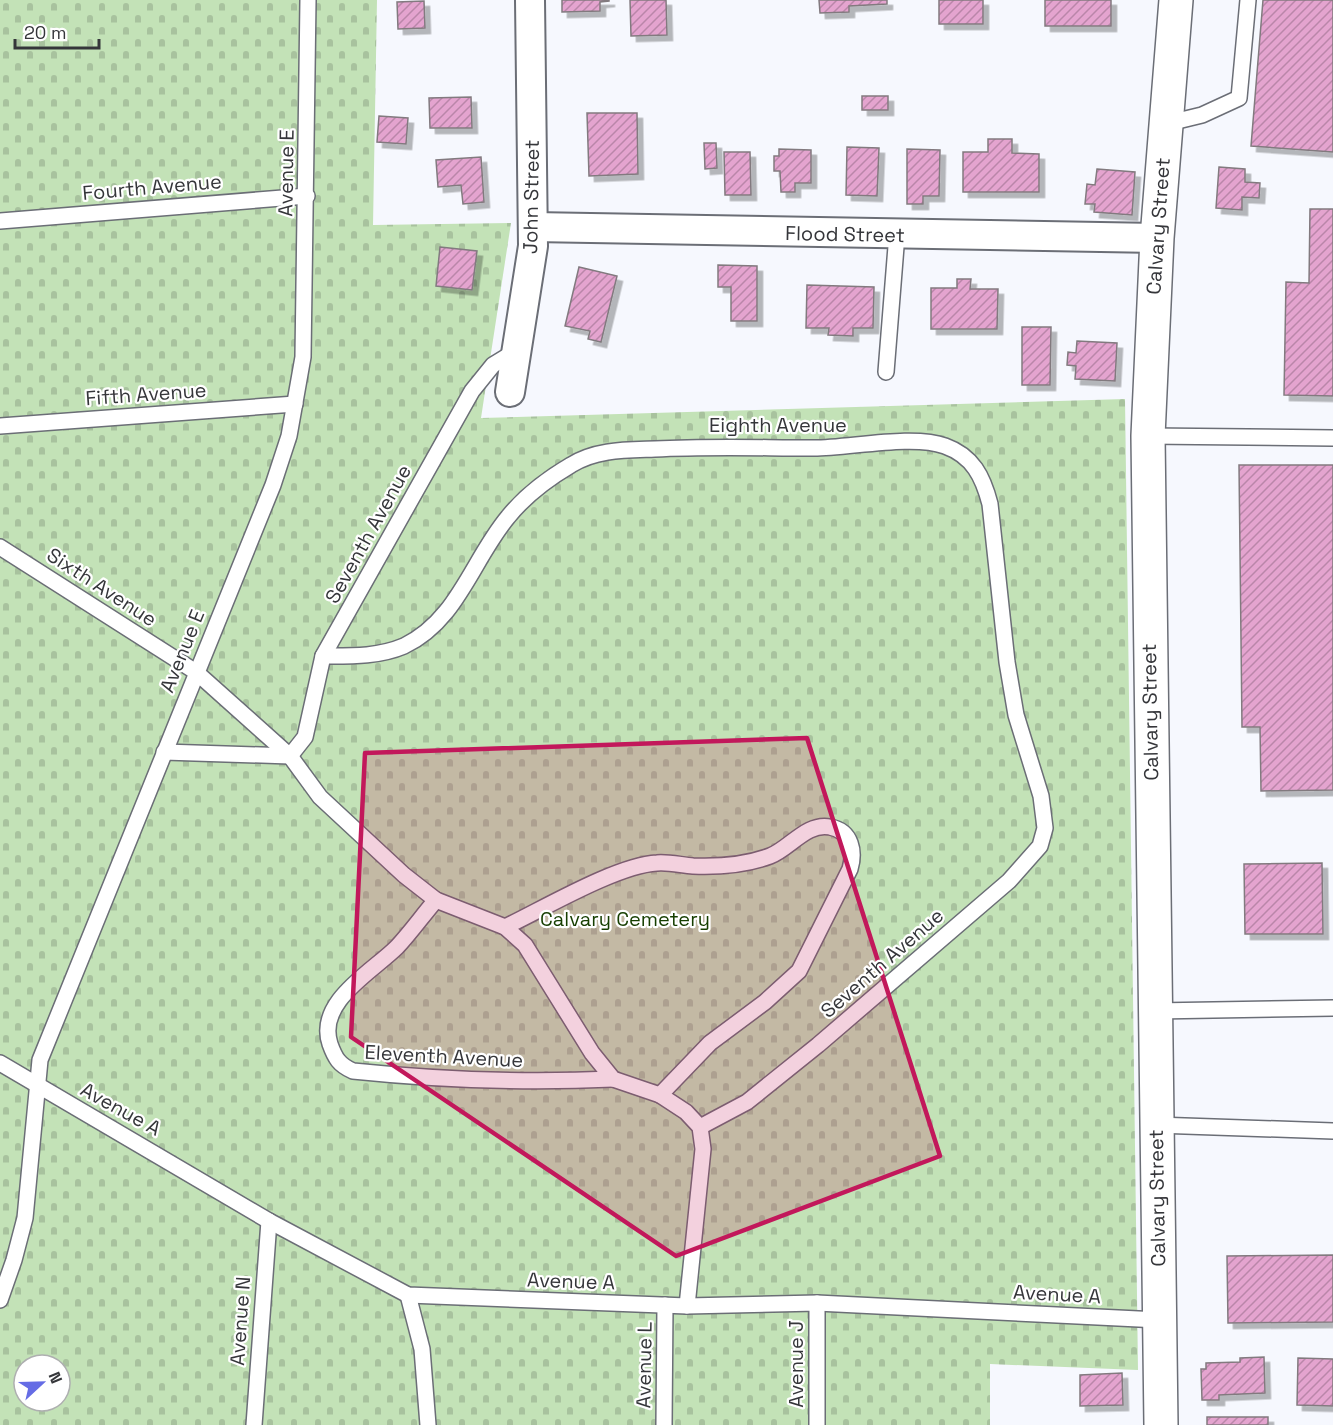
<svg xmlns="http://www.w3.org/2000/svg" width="1333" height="1425" viewBox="0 0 1333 1425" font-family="'Space Grotesk',sans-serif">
<defs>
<pattern id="cemetery-stones" width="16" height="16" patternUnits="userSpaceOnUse" patternTransform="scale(1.5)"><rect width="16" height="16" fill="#c3e2b7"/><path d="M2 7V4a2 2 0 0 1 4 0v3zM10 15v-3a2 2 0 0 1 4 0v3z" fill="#a8c29e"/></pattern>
<pattern id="building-hatch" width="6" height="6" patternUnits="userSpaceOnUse" patternTransform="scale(1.5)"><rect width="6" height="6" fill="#e4a4cf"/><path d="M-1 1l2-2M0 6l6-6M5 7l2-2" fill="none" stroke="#ba86a9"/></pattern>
<filter id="shadow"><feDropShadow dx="5.5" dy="5.5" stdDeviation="0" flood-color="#0004"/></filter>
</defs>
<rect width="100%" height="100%" fill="#f6f8fe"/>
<!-- cemetery -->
<path fill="url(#cemetery-stones)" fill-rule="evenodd" d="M0,0H377L373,225L511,223L481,418L1125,399L1138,1370L990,1364V1425H0ZM24,1365H60V1401H24Z"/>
<!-- building -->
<g fill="url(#building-hatch)" stroke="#827a7f" stroke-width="1.5" filter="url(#shadow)">
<polygon points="562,0 609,0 609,1 600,2 600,11 562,12"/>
<polygon points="630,0 666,0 667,35 631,36"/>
<polygon points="819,0 887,0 887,4 849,6 849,12 820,13"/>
<rect x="939" y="0" width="44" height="24"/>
<rect x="1045" y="0" width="66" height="26"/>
<polygon points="1263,0 1333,0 1333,152 1251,146"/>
<polygon points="424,1 425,28 398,29 397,2"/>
<rect x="862" y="96" width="26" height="14"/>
<polygon points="471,97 472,128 430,128 429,98"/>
<polygon points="587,113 637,113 638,174 589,176"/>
<polygon points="379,116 408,118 406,144 377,142"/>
<polygon points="988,139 1012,139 1012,153 1039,154 1039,192 963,192 963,152 988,152"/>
<polygon points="704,143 716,143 717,168 705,169"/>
<polygon points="847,147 879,148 877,196 846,195"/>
<polygon points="779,149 811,150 811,183 795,183 795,192 781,192 780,171 774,171 774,156 779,156"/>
<polygon points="907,149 940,150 939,196 923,196 923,204 907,204"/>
<polygon points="724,152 750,152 751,195 725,195"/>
<polygon points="481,157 484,202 463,204 461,185 438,187 436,160"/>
<polygon points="1219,167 1245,169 1245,182 1260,183 1259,198 1242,197 1242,210 1216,208"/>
<polygon points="1097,169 1135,172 1132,215 1094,212 1095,204 1085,204 1087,184 1095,185"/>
<polygon points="1310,209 1333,209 1333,396 1284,395 1286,282 1309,283"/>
<polygon points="440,247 477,251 472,290 436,286"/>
<polygon points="718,265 757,266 757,321 731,321 731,287 718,287"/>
<polygon points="579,267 617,276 601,342 588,339 590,331 565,326"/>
<polygon points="957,279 971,279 970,289 998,289 997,329 931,329 931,288 957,288"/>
<polygon points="807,285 874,287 873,328 853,328 853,336 828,335 829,328 806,328"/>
<polygon points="1022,327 1051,327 1050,385 1022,385"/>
<polygon points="1077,341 1117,343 1115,381 1075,379 1076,366 1067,365 1068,352 1076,353"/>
<polygon points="1239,465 1333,465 1333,790 1261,791 1260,727 1242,727"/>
<polygon points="1322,863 1323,934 1245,934 1244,864"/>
<polygon points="1333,1255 1333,1322 1228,1323 1227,1256"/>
<polygon points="1264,1357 1265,1393 1219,1395 1219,1400 1202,1400 1201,1369 1206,1369 1206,1363 1240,1362 1240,1358"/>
<polygon points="1298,1358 1333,1359 1333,1406 1297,1405"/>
<polygon points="1122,1373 1123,1405 1080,1406 1080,1375"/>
<rect x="1207" y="1417" width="61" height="8"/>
</g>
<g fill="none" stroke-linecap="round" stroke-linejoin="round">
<!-- lane casing -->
<g stroke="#6b6e76" stroke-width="18">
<g id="lane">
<polyline points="1165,124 1202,115 1239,98 1248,0"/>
<polyline points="0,221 307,196"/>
<polyline points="886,372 897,234"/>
<polyline points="0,426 295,404"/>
<polyline points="1148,436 1333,438"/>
<polyline points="0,547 196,672 290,756 320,797 404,875 436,900 505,927 525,945 592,1053 613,1079 660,1095 686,1112 700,1127 703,1149 687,1306"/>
<path d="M323,656C350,656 378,657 404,646C458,620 472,560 508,517C524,497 549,478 571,465C596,449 627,450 655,449C708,446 761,448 814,448C850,448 913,434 945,446C973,456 983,477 990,504L1007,662L1016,715L1041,796L1045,828L1040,846L1009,881L818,1045L747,1102L700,1127"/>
<polyline points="164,752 290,756"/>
<polyline points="290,756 305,737 323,656 472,391 493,365 516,351"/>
<path d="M436,900C423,915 411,932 397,947C372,972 316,1002 330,1044C335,1058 339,1065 353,1071C440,1080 526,1083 613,1079"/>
<path d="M505,927C543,909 617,865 657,863C668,862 681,865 693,866C718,867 746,865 770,856C789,849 807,822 830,827C852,831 855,852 850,869L799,971L765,1002L710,1043L660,1095"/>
<polyline points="1155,1011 1333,1008"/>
<polyline points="0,1063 269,1221 408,1295 687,1306 817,1303 1159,1320"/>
<polyline points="1156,1125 1333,1131"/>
<polyline points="408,1295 422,1349 428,1425"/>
<polyline points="0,1300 14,1260 25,1218 40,1060 273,485 289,436 303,357 308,0"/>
<polyline points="817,1303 817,1425"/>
<polyline points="254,1425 269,1221"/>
<polyline points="664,1425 665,1305"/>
</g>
</g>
<!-- street casing -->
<g stroke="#6b6e76" stroke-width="32">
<g id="street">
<polyline points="533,227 1157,238"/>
<polyline points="510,392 533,246 530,0"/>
</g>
</g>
<!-- secondary casing -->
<g stroke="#6b6e76" stroke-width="36">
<polyline id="secondary" points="1161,1425 1148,436 1157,238 1176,0"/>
</g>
<!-- lane -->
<use href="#lane" stroke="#fff" stroke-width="15"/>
<!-- street -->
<use href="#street" stroke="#fff" stroke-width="28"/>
<!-- secondary -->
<use href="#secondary" stroke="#fff" stroke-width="33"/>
</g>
<!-- marked area -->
<path fill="#c2185b" fill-opacity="0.2" stroke="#c2185b" stroke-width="4.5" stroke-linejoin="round" d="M807,738L940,1156L676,1256L351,1037L365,753Z"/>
<g text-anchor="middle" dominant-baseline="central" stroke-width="4.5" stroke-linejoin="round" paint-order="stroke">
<!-- street labels -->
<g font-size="20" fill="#35363a" stroke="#fff">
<text transform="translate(286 173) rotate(-89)">Avenue E</text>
<text transform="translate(152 187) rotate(-5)">Fourth Avenue</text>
<text transform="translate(531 197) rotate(-89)">John Street</text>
<text transform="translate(1158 226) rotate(-86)">Calvary Street</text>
<text transform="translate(845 234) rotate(1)">Flood Street</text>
<text transform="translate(146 394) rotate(-4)">Fifth Avenue</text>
<text x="778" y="425">Eighth Avenue</text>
<text transform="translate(368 534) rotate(-61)">Seventh Avenue</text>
<text transform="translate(102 587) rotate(33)">Sixth Avenue</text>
<text transform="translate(182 651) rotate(-68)">Avenue E</text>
<text transform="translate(1150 712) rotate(-91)">Calvary Street</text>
<text transform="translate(882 963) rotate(-41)">Seventh Avenue</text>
<text transform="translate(444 1056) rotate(3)">Eleventh Avenue</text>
<text transform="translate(121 1109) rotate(29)">Avenue A</text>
<text transform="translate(1157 1198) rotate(-91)">Calvary Street</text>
<text transform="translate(571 1281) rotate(2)">Avenue A</text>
<text transform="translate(1057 1294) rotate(3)">Avenue A</text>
<text transform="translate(240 1321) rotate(-86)">Avenue N</text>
<text transform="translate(796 1364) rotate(-90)">Avenue J</text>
<text transform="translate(644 1365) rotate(-89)">Avenue L</text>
</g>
<!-- park labels -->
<g font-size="20" fill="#163e00" stroke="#fff">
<text x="625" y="919">Calvary Cemetery</text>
</g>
</g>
<!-- north arrow -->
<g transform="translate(42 1383) rotate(68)"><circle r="28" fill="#ffffff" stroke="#aeafb0" stroke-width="1.5"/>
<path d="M0-4.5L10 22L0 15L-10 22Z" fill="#656ce5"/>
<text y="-9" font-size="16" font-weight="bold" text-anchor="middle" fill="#35363a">N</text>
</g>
<!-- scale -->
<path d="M15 39v9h84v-9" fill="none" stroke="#35363a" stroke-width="3"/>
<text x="24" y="39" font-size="18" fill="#35363a" stroke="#ffffff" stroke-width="4.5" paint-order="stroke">20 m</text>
</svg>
